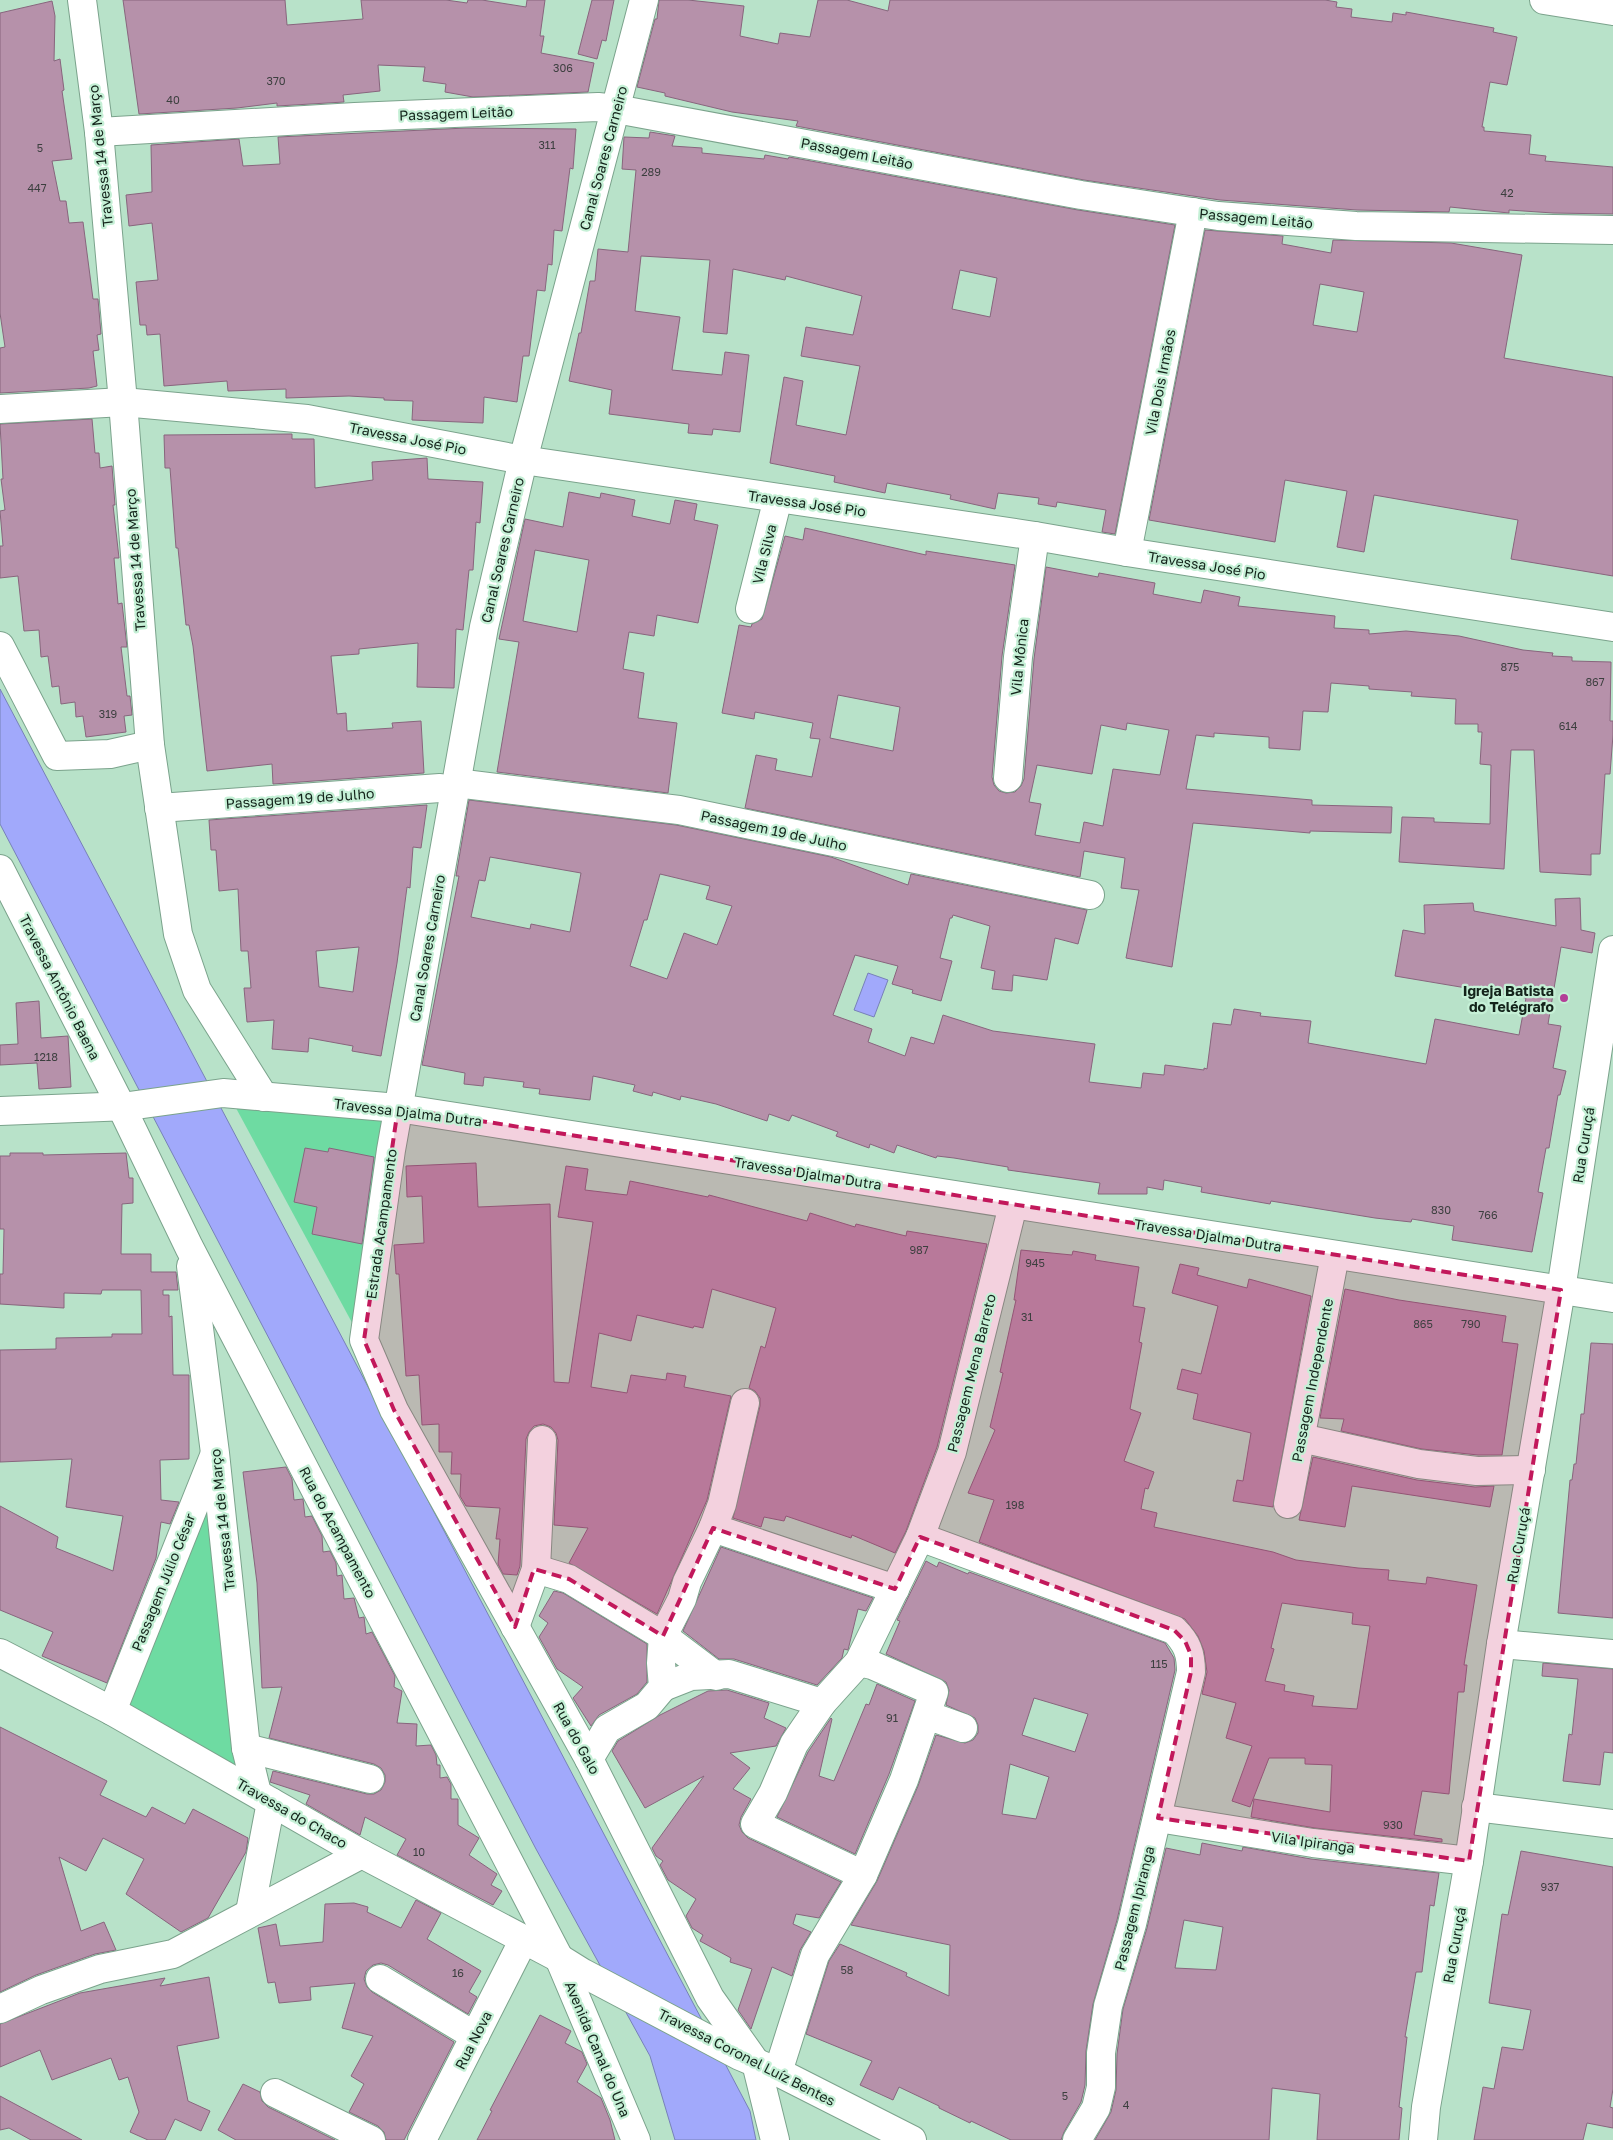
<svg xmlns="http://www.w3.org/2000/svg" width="1613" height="2140" font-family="'Golos Text',sans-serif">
  <rect width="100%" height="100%" fill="#b8e2c9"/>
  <!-- green -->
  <g fill="#6edba2">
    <polygon points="230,1097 401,1104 356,1330"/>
    <polygon points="217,1465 250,1780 117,1721"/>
  </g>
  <!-- water -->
  <g fill="#a1a9fb" stroke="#7781b8">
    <polygon points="0,689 750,2111 756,2140 675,2140 650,2056 536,1849 0,824"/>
    <polygon points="868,973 888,980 874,1017 854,1010"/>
  </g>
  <!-- building -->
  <g fill="#b691aa" stroke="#88657d" fill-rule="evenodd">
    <polygon points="123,0 285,0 287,25 363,19 361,0 446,0 467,3 468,0 482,0 526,7 527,0 545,0 540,36 544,36 541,53 594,63 588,92 473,97 445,92 446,84 423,81 425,67 378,65 380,91 343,95 344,102 277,106 277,103 237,108 139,114"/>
    <polygon points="592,0 614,0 606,41 602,40 597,59 578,54"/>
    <polygon points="659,0 688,0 744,6 740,36 778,44 780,33 810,37 818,0 847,0 888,11 890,0 1325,0 1337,2 1336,7 1352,9 1351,17 1392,22 1393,13 1406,15 1406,12 1494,28 1493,32 1517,37 1507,85 1490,82 1482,127 1484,127 1484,131 1531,135 1529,154 1546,156 1545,161 1613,167 1613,214 1553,213 1509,210 1509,213 1450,207 1449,212 1357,210 1220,200 1084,180 796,126 798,121 732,112 665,96 665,93 637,87 655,19 657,19"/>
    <polygon points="52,1 55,16 54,61 60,59 64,90 62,91 72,159 52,161 60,201 66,201 69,223 83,222 93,299 98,299 101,334 97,335 99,350 93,351 97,386 89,388 0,393 0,348 5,347 0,313 0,13"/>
    <polygon points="466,128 576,129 573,169 570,168 562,231 554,230 552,265 548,264 545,291 537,290 529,356 523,356 517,402 484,397 483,423 412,420 413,401 384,400 384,398 349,396 286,398 286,389 228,391 227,381 164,386 160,334 147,335 146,325 140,325 136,282 158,280 152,223 129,226 126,195 152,192 151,145 239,139 243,166 280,164 278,137"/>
    <path d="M650 132 675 136 672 146 702 148V153L764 159 765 155 788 159 789 157 1078 210 1175 225 1115 534 1102 532 1106 510 1057 502 1056 507 1038 504 1039 498 998 493 995 509 950 499 951 495 887 483 885 493 834 482 835 476 770 463 784 377 803 381 796 425 846 435 860 366 801 356 806 327 853 335 862 296 786 276 785 280 733 269 727 334 703 332 710 260 641 256 635 311 680 317 672 370 722 375 725 352 749 355 740 432 713 429 712 435 688 433 689 424 609 414 612 390 569 381 579 333H581L590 281H595L598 249 628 252 636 170 622 169 624 137 649 138ZM960 270 997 278 990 317 952 309Z"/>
    <path d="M1205 230 1283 236 1282 244 1331 253 1333 240 1451 243 1522 255 1504 358 1613 377V576L1511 559 1518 520 1374 495 1364 552 1337 547 1347 491 1285 480 1275 542 1149 520ZM1320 284 1364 292 1357 332 1313 325Z"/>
    <polygon points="92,419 95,453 99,453 100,468 112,466 115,505 113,505 119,558 114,558 118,604 122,603 127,647 121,647 127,696 130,696 132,715 124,716 126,732 86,737 83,716 76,717 75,702 61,704 59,686 52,687 48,656 41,657 39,630 24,631 18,576 0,578 0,546 3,546 0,511 5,510 1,479 3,479 0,424"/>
    <polygon points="292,434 292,439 314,439 315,488 373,480 372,462 427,458 428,479 483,482 480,523 476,522 473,570 469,570 463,630 456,629 454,688 417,687 418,643 359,649 359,654 331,656 337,714 346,713 347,731 393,728 392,723 421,721 424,773 273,784 272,764 207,771 193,646 189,625 186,625 178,548 176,548 170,468 165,468 164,435"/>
    <path d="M569 492 600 498 601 493 635 500 632 516 670 524 675 500 697 504 694 520 718 525 698 623 657 615 654 636 629 632 623 669 644 673 638 718 677 723 668 793 497 772 519 642 499 639 525 519 563 527ZM535 550 589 560 577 632 523 621Z"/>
    <path d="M805 528 926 555V551L1015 565 1002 656 992 777 994 785 999 791 1006 793 1015 792 1021 786 1024 779 1034 659 1046 567 1098 577 1099 573 1155 583 1153 594 1201 603 1204 590 1240 597 1238 606 1335 616 1334 628 1369 630V634L1406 631 1459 636 1523 650 1553 653 1552 656 1572 657V661L1611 662 1610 721H1613V735L1610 774H1605L1600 854H1591V875L1540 872 1534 750H1511L1504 869 1399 862 1402 817 1434 818V822L1490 824 1491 765 1480 764 1482 732H1478V724H1455L1456 699 1411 696 1412 692 1369 689V686L1331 683 1328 712 1303 711 1300 750 1269 748V737L1214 733V737L1196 735 1186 789 1312 800V805L1392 807 1391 833 1310 831V833L1193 823 1172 967 1126 958 1139 890 1121 888 1125 858 1084 851 1080 877 745 808 756 755 777 759 775 770 812 777 820 739 810 738 813 723 755 712 754 719 722 713 739 625 751 627 752 624 762 619 785 536 803 540ZM838 695 900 707 893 751 830 738ZM1127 723 1169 730 1160 775 1113 769 1103 826 1084 822 1080 843 1035 835 1041 804 1029 802 1037 765 1092 774 1101 725 1126 730Z"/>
    <path d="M469 800 676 825 831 857 908 885 911 874 1087 910 1078 944 1055 938 1047 980 1013 975 1012 991 992 989 995 971 981 968 990 926 953 915 952 918H950L940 958 952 961 941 1001 912 993 913 990 892 984 898 966 855 955 833 1015 872 1029 868 1042 905 1056 911 1037 934 1044 943 1015 993 1031 1095 1044 1089 1082 1141 1088 1143 1073 1164 1075 1165 1065 1204 1070V1068L1207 1069 1213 1023 1231 1025 1234 1009 1261 1013 1260 1016 1311 1021 1308 1043 1426 1064 1435 1019 1519 1035 1526 998 1395 976 1403 930 1425 934 1424 905 1473 903 1474 911 1556 926 1555 899 1580 898 1581 930 1595 933 1592 953 1561 947 1548 1024 1561 1026 1553 1068 1566 1071 1560 1095H1558L1549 1148H1546L1538 1192 1543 1193 1532 1252 1452 1240 1454 1226 1412 1219 1411 1222 1375 1218 1271 1201 1270 1204 1201 1192 1202 1187 1164 1180 1163 1190 1147 1187V1194H1098L1100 1183 1008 1170V1167L954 1158 937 1156 936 1158 897 1145 894 1153 870 1144 869 1148 836 1136 838 1132 792 1115 789 1121 769 1114 767 1121 716 1104 681 1096 680 1100 653 1092 652 1096 633 1091 635 1085 593 1076 590 1100 539 1094 540 1089 523 1087 524 1082 484 1077 483 1086 464 1084 465 1073 422 1065 459 876H456ZM490 857 581 873 570 932 531 924 530 929 471 917 479 880 485 881ZM660 874 710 886 706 899 732 906 717 945 684 933 667 979 630 966 644 920H647Z"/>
    <path d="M427 805 421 848 413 847 410 888 407 887 397 963 381 1056 352 1051 353 1046 309 1038 308 1052 272 1049 274 1020 247 1022 244 988H251L248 951H241L238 889 219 891 216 850H211L209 820ZM359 947 353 992 319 987 316 951Z"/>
    <polygon points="39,1001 41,1038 68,1036 71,1087 39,1089 37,1063 0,1065 0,1045 18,1044 16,1003"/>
    <polygon points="305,1148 328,1152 329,1148 374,1157 362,1244 312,1234 317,1207 294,1202"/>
    <polygon points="10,1153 43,1153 43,1155 126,1153 129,1178 133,1178 133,1203 122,1204 121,1254 151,1254 151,1272 176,1272 178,1290 163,1290 163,1295 169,1295 169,1317 172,1316 173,1375 189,1375 189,1459 160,1460 161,1500 179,1502 170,1524 161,1522 156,1558 107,1683 42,1656 53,1632 0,1610 0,1506 58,1537 56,1548 113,1571 123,1516 66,1507 72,1459 0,1462 0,1350 56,1349 56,1338 112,1337 112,1334 142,1334 141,1290 102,1290 101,1294 64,1293 64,1308 0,1304 0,1274 3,1274 4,1229 0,1229 0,1156 10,1156"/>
    <polygon points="476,1163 478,1207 550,1204 554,1382 569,1383 593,1222 558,1217 566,1166 588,1169 585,1190 627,1195 630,1181 708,1197 709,1195 807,1221 810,1213 855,1227 856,1224 906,1236 907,1231 987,1244 937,1447 906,1531 895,1553 852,1535 851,1538 786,1516 784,1521 764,1517 761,1527 733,1518 760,1406 760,1398 755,1391 749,1388 761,1346 765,1348 776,1308 712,1289 703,1328 694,1326 693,1328 637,1315 631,1341 599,1333 591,1387 627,1393 631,1375 666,1380 667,1373 686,1376 684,1387 731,1396 707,1500 657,1614 569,1563 588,1528 554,1525 558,1440 556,1433 551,1427 543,1424 534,1426 529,1432 526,1439 520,1566 517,1575 503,1574 498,1564 500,1539 496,1539 500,1508 466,1506 460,1496 461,1474 451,1474 452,1452 439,1452 439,1424 422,1425 419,1375 406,1376 399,1274 396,1274 394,1245 424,1243 422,1196 407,1197 406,1166"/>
    <path d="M1021 1250 1072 1255 1073 1251 1096 1255 1095 1260 1139 1267 1133 1306 1145 1308 1139 1342 1142 1343 1130 1409 1141 1413 1124 1461 1154 1472 1148 1489 1145 1488 1141 1509 1157 1513 1154 1527 1273 1552 1296 1560 1358 1568 1389 1570 1388 1580 1426 1584 1427 1577 1477 1585 1464 1665H1467L1464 1692H1458L1449 1794 1422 1791 1414 1835 1442 1839V1842L1315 1828 1251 1817 1254 1799 1330 1812 1332 1765 1305 1764V1758H1269L1250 1807 1232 1801 1252 1746 1226 1738 1236 1703 1202 1694 1207 1672 1204 1651 1198 1636 1185 1619 979 1542 994 1500 968 1493 995 1430 990 1427 1003 1373 1000 1372 1016 1300H1014ZM1282 1603 1353 1613 1352 1624 1370 1626 1357 1709 1312 1706 1314 1696 1284 1691 1285 1685 1265 1681 1274 1649 1271 1648Z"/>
    <polygon points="1180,1264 1199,1268 1197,1275 1247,1288 1249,1279 1311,1296 1273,1507 1233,1501 1237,1480 1243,1481 1251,1433 1193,1419 1198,1394 1177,1389 1182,1369 1201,1374 1218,1306 1172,1293"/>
    <polygon points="1345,1289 1399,1300 1506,1316 1502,1342 1518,1344 1502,1455 1478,1455 1422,1449 1341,1431 1344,1419 1320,1418"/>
    <polygon points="1591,1343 1613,1344 1613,1618 1558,1613 1570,1480 1572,1480 1574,1464 1576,1464 1581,1414 1584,1414"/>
    <polygon points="1313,1457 1417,1480 1475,1487 1494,1486 1490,1507 1352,1486 1345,1527 1299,1520"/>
    <polygon points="286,1467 292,1479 294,1500 303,1499 305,1517 312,1516 322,1536 323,1552 330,1551 336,1563 337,1576 342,1575 344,1599 354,1598 359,1618 364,1617 366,1634 372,1632 395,1676 394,1687 402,1691 397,1723 417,1724 416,1746 431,1745 436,1755 437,1765 440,1765 440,1778 447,1777 451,1784 451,1799 458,1799 458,1825 479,1838 469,1855 497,1874 491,1885 502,1891 493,1905 397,1855 406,1839 365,1817 360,1835 306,1804 310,1795 270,1782 273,1771 367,1794 374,1794 381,1790 385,1782 385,1775 381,1768 374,1764 269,1738 282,1687 262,1688 257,1583 243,1472"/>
    <polygon points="721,1547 873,1598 866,1611 858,1609 848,1650 844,1649 842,1658 817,1685 734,1659 719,1659 683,1631"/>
    <path d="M926 1561 937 1567 939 1562 968 1574 969 1572 1165 1643 1174 1658 1175 1670 1117 1920 1093 2004 1086 2051 1085 2085 1081 2102 1064 2132 1061 2140H1011L971 2121 970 2123 939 2108V2106L899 2087 893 2100 860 2085 872 2061 806 2034 829 1961 840 1944 907 1973 906 1976 949 1996 950 1945 851 1925 877 1881 918 1786 936 1735 965 1743 973 1740 978 1733V1725L975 1718 946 1705 949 1690 946 1682 886 1654 900 1621 897 1620ZM1034 1698 1088 1714 1075 1752 1022 1735ZM1010 1764 1049 1777 1036 1819 1002 1814Z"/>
    <polygon points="554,1591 563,1593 647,1644 647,1682 637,1694 599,1715 591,1726 573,1698 583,1687 557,1669 539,1637 548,1623 539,1616"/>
    <polygon points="1543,1663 1613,1669 1613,1753 1604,1752 1600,1785 1563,1781 1569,1734 1572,1735 1578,1679 1542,1676"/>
    <polygon points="877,1684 915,1701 889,1774 855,1854 777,1817 808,1752 831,1718 832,1719 819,1776 834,1781 866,1704 869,1705"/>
    <polygon points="727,1690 769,1703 764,1718 786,1728 776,1746 730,1753 750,1768 733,1789 751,1799 741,1817 739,1825 742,1832 748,1838 841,1882 819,1918 796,1914 793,1924 811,1932 800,1950 792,1976 772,1967 751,2029 738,2010 752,1969 730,1962 731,1958 700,1941 703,1935 692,1928 686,1916 696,1899 668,1880 660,1865 663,1861 656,1856 652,1848 704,1776 645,1808 612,1751 618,1741 660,1715 708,1691"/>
    <polygon points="0,1727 107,1781 100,1795 146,1817 152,1807 185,1824 193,1809 248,1838 246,1852 208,1918 181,1932 126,1894 144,1859 103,1838 86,1871 59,1857 81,1931 104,1922 116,1950 95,1954 36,1975 0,1992"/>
    <path d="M1202 1843 1242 1851 1243 1847 1311 1859 1439 1873 1434 1906 1430 1905 1422 1972H1416L1405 2037H1407L1399 2107 1402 2108 1399 2140H1317L1320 2094 1272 2088 1269 2140H1095L1111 2112 1116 2090 1117 2054 1123 2009 1147 1928 1166 1848 1200 1855ZM1184 1920 1223 1927 1216 1970 1175 1968Z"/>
    <polygon points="1521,1851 1613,1867 1613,2089 1610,2107 1613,2108 1613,2128 1587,2123 1583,2140 1474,2140 1483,2087 1494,2089 1502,2047 1523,2050 1531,2010 1489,2003 1502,1914 1508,1915"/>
    <polygon points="416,1900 441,1913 427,1939 481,1971 469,1992 477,1997 468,2014 388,1965 381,1963 373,1965 366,1971 364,1979 367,1987 372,1992 454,2042 404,2140 386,2140 384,2132 378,2126 349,2112 364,2084 351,2076 373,2036 342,2028 355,1983 310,1987 311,2000 279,2003 275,1982 268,1983 258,1928 276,1924 280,1946 323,1942 325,1904 354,1903 368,1907 367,1912 401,1928"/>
    <polygon points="209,1977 219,2038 177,2046 188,2101 210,2111 201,2131 175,2119 165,2140 148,2140 130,2132 139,2112 128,2077 119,2080 111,2058 52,2080 40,2050 0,2067 0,2024 80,1993 165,1978 160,1986"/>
    <polygon points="540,2015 571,2031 565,2043 582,2052 587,2064 577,2082 601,2098 610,2120 615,2140 477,2140 492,2111 490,2110"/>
    <polygon points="243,2084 260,2092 262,2101 268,2107 335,2140 236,2140 218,2130"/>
    <polygon points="0,2096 82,2140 31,2140 9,2128 0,2130"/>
  </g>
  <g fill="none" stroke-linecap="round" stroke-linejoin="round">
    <defs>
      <g id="minor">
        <polyline points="82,0 99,132 123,402 150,745 178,934 197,990 264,1097"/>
        <polyline points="644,0 523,460 484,627 391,1150 364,1340 394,1410 589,1759 710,1998 756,2063 775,2140"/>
        <polyline points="1544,0 1613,11"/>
        <polyline points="99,132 355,117 598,107 616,109 1081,195 1218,216 1356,226 1613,230"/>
        <polyline points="0,409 123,402 307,419 523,460 1035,536 1127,552 1613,627"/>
        <polyline points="1127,552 1193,212"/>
        <polyline points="750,609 778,498"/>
        <polyline points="0,646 57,756 110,754 150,745"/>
        <polyline points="1008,778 1018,657 1035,536"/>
        <polyline points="456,783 679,810 1090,895"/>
        <polyline points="159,808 440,788"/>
        <polyline points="0,869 120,1104 189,1247 559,1958 636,2140"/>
        <polyline points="0,1111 129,1106 223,1093 398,1108 1613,1298"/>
        <polyline points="191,1266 215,1453 246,1748 257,1793"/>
        <polyline points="1301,1438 1419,1464 1477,1471 1531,1470"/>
        <polyline points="1288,1504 1335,1255"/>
        <polyline points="713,1528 895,1589"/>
        <path d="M920 1537 1174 1630C1187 1643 1191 1653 1191 1672L1132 1924 1108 2006 1101 2053V2087L1096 2108 1077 2140"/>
        <polyline points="536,1569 569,1579 663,1636 716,1676"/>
        <polyline points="515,1627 536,1569 542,1440"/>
        <polyline points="1501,1644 1613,1654"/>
        <polyline points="0,1653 112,1711 362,1854 559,1958 583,1973 740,2056 778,2072 912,2140"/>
        <polyline points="663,1687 691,1676 729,1674 822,1703 859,1662 920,1537 952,1452 1013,1205"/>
        <polyline points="822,1703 794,1744 773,1793 755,1824 863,1875"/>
        <polyline points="112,1711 214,1456"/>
        <polyline points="927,1715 963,1728"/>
        <polyline points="246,1748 370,1779"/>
        <polyline points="589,1759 607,1729 647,1706 663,1687 661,1663 663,1636 682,1599 687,1582 713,1528 722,1504 745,1403"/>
        <polyline points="1476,1807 1613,1824"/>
        <polyline points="1158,1818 1313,1843 1469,1861"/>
        <polyline points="250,1912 271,1802"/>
        <polyline points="380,1979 475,2036"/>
        <polyline points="0,2009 41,1990 100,1969 173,1954 362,1854"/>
        <polyline points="778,2072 815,1955 863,1875 904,1780 934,1692 872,1665 859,1662"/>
        <polyline points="275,2093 371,2140"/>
        <polyline points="422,2140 523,1941"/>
        <polyline points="1423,2140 1426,2107 1469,1861 1501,1644 1561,1290 1613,950"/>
      </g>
    </defs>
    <!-- minor casing -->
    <use href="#minor" stroke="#7ba38c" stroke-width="30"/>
    <!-- minor -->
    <use href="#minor" stroke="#fff" stroke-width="28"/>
  </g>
  <!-- marked area -->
  <path fill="#c2185b" fill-opacity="0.2" stroke="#c2185b" stroke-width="4" stroke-dasharray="10 6" stroke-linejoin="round" d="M398 1108 1561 1290 1469 1861 1158 1818 1191 1672V1655L1185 1641 1174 1630 920 1537 895 1589 713 1528 663 1636 569 1579 534 1569 515 1627 394 1410 364 1340Z"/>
  <!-- markers -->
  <circle fill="#b33e97" stroke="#c5f0d6" stroke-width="2" cx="1564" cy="998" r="5"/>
  <g text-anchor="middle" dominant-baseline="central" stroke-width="4.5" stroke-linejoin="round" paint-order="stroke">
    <!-- number labels -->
    <g font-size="11" fill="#3c3f3f">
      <text x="563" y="67">306</text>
      <text x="276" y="80">370</text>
      <text x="173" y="99">40</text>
      <text x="547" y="144">311</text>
      <text x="40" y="147">5</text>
      <text x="651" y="171">289</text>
      <text x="37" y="187">447</text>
      <text x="1507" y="192">42</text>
      <text x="1510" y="666">875</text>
      <text x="1595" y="681">867</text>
      <text x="108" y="713">319</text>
      <text x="1568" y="725">614</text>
      <text x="46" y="1056">1218</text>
      <text x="1441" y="1209">830</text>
      <text x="1488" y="1214">766</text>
      <text x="919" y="1249">987</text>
      <text x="1035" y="1262">945</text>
      <text x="1027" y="1316">31</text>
      <text x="1423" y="1323">865</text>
      <text x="1471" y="1323">790</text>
      <text x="1015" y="1504">198</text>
      <text x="1159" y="1663">115</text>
      <text x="892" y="1717">91</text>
      <text x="1393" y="1824">930</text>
      <text x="419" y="1851">10</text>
      <text x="1550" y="1886">937</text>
      <text x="847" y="1969">58</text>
      <text x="458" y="1972">16</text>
      <text x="1065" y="2095">5</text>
      <text x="1126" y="2104">4</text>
    </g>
    <!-- street labels -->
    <g font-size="14" fill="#14241b" stroke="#c5f0d6">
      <text transform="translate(456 113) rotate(-2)">Passagem Leitão</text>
      <text transform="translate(857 153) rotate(11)">Passagem Leitão</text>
      <text transform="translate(100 156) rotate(-96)">Travessa 14 de Março</text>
      <text transform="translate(603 158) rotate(-75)">Canal Soares Carneiro</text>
      <text transform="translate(1256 218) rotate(5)">Passagem Leitão</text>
      <text transform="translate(1160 382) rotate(-79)">Vila Dois Irmãos</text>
      <text transform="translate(408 438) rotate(11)">Travessa José Pio</text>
      <text transform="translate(807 503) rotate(8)">Travessa José Pio</text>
      <text transform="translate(502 550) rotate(-77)">Canal Soares Carneiro</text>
      <text transform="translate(764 554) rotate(-76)">Vila Silva</text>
      <text transform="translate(135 560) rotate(-94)">Travessa 14 de Março</text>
      <text transform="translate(1207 565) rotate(9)">Travessa José Pio</text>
      <text transform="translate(1019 657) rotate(-84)">Vila Mônica</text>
      <text transform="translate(300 798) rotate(-4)">Passagem 19 de Julho</text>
      <text transform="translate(774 830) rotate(12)">Passagem 19 de Julho</text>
      <text transform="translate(427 948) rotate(-80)">Canal Soares Carneiro</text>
      <text transform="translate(60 987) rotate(63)">Travessa Antônio Baena</text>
      <text transform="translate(408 1112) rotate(7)">Travessa Djalma Dutra</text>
      <text transform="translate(1583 1145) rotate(-81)">Rua Curuçá</text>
      <text transform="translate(808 1173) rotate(9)">Travessa Djalma Dutra</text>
      <text transform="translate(381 1224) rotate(-82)">Estrada Acampamento</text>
      <text transform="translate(1208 1235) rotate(9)">Travessa Djalma Dutra</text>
      <text transform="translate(971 1373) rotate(-76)">Passagem Mena Barreto</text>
      <text transform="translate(1312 1380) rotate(-79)">Passagem Independente</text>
      <text transform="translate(222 1520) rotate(-96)">Travessa 14 de Março</text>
      <text transform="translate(338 1532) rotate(62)">Rua do Acampamento</text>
      <text transform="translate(1518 1545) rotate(-80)">Rua Curuçá</text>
      <text transform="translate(163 1582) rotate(-68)">Passagem Júlio César</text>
      <text transform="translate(577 1738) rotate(61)">Rua do Galo</text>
      <text transform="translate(292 1813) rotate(30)">Travessa do Chaco</text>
      <text transform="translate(1313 1842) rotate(8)">Vila Ipiranga</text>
      <text transform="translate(1134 1908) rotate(-76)">Passagem Ipiranga</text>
      <text transform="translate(1454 1945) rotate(-80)">Rua Curuçá</text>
      <text transform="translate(473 2040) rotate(-63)">Rua Nova</text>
      <text transform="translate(598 2049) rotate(67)">Avenida Canal do Una</text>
      <text transform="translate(747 2057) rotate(27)">Travessa Coronel Luíz Bentes</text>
    </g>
    <!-- poi labels -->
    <g font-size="14" font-weight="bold" fill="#14241b" stroke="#c5f0d6" text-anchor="end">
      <text x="1554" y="990">Igreja Batista<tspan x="1554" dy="16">do Telégrafo</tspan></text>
    </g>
  </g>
</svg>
